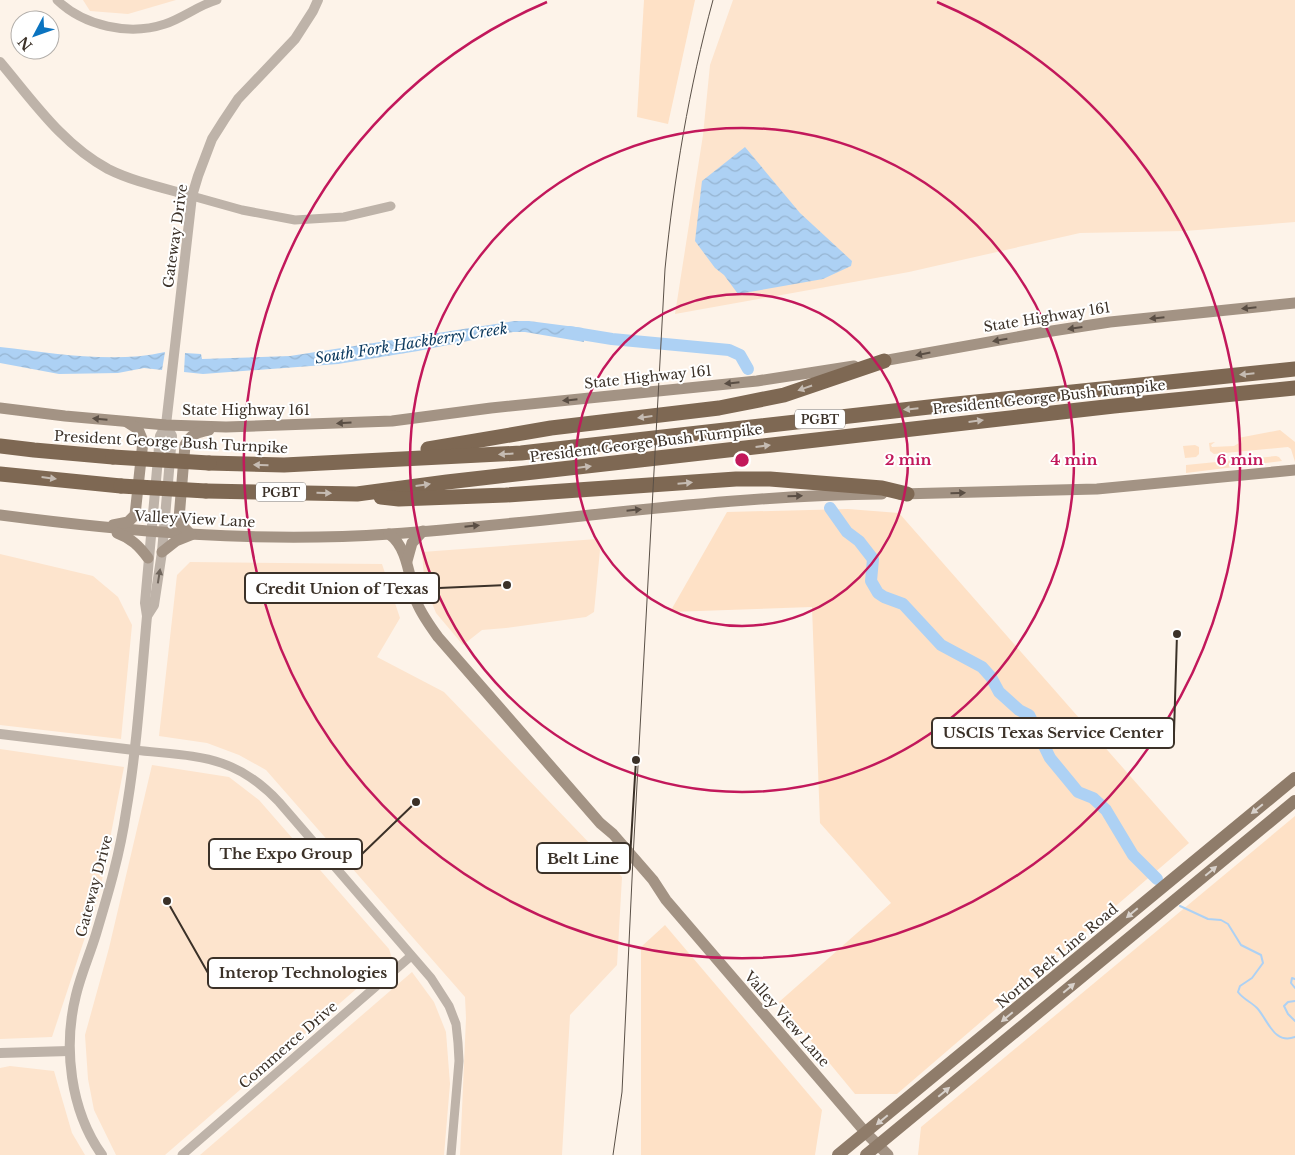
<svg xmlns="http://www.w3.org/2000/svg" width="1295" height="1155" font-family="'Libre Baskerville',serif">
  <defs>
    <pattern id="water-waves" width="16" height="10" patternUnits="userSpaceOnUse" patternTransform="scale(1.25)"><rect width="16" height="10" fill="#add1f4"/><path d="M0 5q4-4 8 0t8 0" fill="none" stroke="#96b4d1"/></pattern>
  </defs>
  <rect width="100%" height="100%" fill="#fdf3e9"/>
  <!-- built -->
  <g fill="#fde4cd">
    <polygon points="83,0 176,0 128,14 90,11"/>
    <polygon points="733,0 1295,0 1295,222 1185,231 1080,233 909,272 675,314 703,135 710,65"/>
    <polygon points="597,539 600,550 594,612 586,617 506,628 482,630 463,645 436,613 429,596 424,577 422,552"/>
    <polygon points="0,554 93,576 118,597 132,625 121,739 0,725"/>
    <polygon points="190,562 382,564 400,618 377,657 444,692 622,877 617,965 570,1015 562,1155 460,1155 466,1018 465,997 266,770 239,755 207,743 159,736 177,575"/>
    <polygon points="0,749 124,767 99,895 52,1037 0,1039"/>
    <polygon points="152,765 229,777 259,800 389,949 392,958 165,1155 116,1155 94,1110 88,1079 85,1035 109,948"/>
    <polygon points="412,972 434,1002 446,1032 450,1084 444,1155 200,1155"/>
    <polygon points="10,1066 54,1071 72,1133 85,1155 0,1155 0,1068"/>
  </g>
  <!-- grass -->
  <g fill="#fee1c6">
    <polygon points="644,0 695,0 668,124 637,117"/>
    <polygon points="1280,430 1295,442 1295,462 1291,449 1288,447 1214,454 1210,451 1209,443 1215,442 1211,445 1212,447 1234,446 1239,443 1238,438"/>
    <polygon points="1195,445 1199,447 1199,454 1196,457 1185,458 1183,446"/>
    <polygon points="1276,456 1279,457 1282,461 1186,473 1186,465"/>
    <polygon points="848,509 899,513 1189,843 897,1094 855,1094 779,1002 891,903 820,823 812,607 670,612 727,512"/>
    <polygon points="1295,816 1295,1155 918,1155 921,1127"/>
    <polygon points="665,925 822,1110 815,1155 641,1155 641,947"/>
  </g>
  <!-- water -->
  <g fill="url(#water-waves)">
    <polygon points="745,147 800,213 852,261 851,266 823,279 738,294 724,275 715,268 695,241 702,181"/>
    <polygon points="514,321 529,321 583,328 584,342 525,332 513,332 418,351 338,364 203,374 184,372 185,353 201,354 202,359 290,356"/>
    <path d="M0 347C53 353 113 364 165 352L162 370 144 368 118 373 59 374 0 363Z"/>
  </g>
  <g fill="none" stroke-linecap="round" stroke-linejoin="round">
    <!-- stream -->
    <g stroke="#add1f4" stroke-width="2">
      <path d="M1180 906 1208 919 1221 920 1228 924 1241 945 1261 955 1263 963 1252 978 1240 986 1238 992C1243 999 1251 1002 1257 1008 1268 1020 1274 1045 1295 1037"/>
      <polyline points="1295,979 1292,978 1291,983 1295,988"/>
      <polyline points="1295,1001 1288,1002 1284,1006 1288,1014 1295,1021"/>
    </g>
    <!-- river -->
    <g stroke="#add1f4" stroke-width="12">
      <polyline points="569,332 612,339 729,350 740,355 748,369"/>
      <polyline points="830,508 847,532 859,541 873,559 871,581 878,593 884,597 903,604 941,645 982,667 991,677 999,692 1019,710 1029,715 1050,758 1078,792 1093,798 1106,810 1133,855 1157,879"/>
    </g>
    <!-- minor -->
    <g stroke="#beb3a9" stroke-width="9">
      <path d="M57 0C84 26 129 36 165 24 183 18 199 5 217 0"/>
      <polyline points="192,196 242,210 295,220 344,217 391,206"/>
      <path d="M134 750C196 757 233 753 279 802L431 978 449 1006 456 1024 458 1043 459 1061 451 1155"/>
      <polyline points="182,1155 411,956"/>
    </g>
    <!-- tertiary -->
    <g stroke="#beb3a9" stroke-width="10">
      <path d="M0 62C33 101 62 144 108 169 134 182 164 188 192 196"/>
      <polyline points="147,616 154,605 162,552 172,436 166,425"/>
      <polyline points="0,734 134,750"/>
      <polyline points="0,1053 69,1051"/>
      <path d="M102 1155C70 1110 63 1047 76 995 81 974 90 954 96 934 108 894 120 854 126 812 137 748 141 682 147 616L145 603 160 436 166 425 192 196 198 176 212 139 224 120 238 99 295 39 313 11 318 0"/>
    </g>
    <!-- secondary -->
    <g stroke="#a39384" stroke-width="11">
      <polyline points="877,362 1039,333 1110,322 1295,303"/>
      <polyline points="0,408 65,416 166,425 226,427 392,421 491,408 757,381 854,366"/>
      <polyline points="900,494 1097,489 1295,470"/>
      <path d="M0 515C130 532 259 543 390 534 554 523 717 495 882 494"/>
      <polyline points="113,525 128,522 135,515 143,441 138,429 127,422"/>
      <path d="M117 533C131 538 139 546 148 558"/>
      <path d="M389 534C409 548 409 581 417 603 422 615 430 626 438 637L600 823 613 834 653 880 666 900 866 1133 888 1155"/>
      <path d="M162 552 176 541 191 535 181 524 179 519 185 445C191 434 198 432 209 430"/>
      <polyline points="407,561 412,543 423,531"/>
    </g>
    <!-- primary -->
    <g stroke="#8f7c6a" stroke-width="12">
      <polyline points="838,1155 1295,778"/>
      <polyline points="866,1155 1295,801"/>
    </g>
    <!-- motorway -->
    <g stroke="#7e6853" stroke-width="15">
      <polyline points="0,446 34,450 113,457"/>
      <polyline points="428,449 551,428 719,408 784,395 884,361"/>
      <polyline points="209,463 284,465 521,453 947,405 1295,369"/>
      <polyline points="0,474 121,486"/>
      <polyline points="206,491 357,494 447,482 1114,406 1295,388"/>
      <polyline points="381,497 399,499 506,495 736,479 770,479 882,488 907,494"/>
    </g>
    <!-- tram -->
    <path stroke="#5a5047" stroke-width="1" d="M613 1155 622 1092 633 858 665 269C674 178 689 88 713 0"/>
    <!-- motorway-bridge -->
    <g stroke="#7e6853" stroke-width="15">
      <polyline points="113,457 209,463"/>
      <polyline points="121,486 206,491"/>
    </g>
  </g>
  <!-- one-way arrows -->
  <defs><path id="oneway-solid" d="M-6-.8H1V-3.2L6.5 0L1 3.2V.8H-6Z" transform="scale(1.25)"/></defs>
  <g fill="#5a4e44">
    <use href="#oneway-solid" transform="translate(1249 308) rotate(174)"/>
    <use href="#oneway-solid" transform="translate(1157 318) rotate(174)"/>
    <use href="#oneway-solid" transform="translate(1075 328) rotate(172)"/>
    <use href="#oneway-solid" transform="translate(1000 340) rotate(170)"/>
    <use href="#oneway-solid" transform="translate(923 354) rotate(169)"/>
    <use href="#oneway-solid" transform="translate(732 383) rotate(174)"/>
    <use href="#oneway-solid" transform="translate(570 400) rotate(174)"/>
    <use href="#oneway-solid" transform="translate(100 419) rotate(-175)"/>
    <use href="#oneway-solid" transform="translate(344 423) rotate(177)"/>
    <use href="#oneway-solid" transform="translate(958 493) rotate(-1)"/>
    <use href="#oneway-solid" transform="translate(795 496) rotate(-1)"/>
    <use href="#oneway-solid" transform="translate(634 510) rotate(-6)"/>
    <use href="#oneway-solid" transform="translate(472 526) rotate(-6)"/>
  </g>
  <g fill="#c5bbb2">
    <use href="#oneway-solid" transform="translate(1247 374) rotate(174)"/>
    <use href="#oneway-solid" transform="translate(805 388) rotate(161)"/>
    <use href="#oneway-solid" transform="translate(911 409) rotate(174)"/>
    <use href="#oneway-solid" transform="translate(645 417) rotate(173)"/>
    <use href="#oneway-solid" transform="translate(976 421) rotate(-7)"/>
    <use href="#oneway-solid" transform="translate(763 446) rotate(-7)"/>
    <use href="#oneway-solid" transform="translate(506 454) rotate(177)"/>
    <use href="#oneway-solid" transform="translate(261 465) rotate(-178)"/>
    <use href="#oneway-solid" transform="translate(584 467) rotate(-7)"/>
    <use href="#oneway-solid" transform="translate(49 478) rotate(7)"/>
    <use href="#oneway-solid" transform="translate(685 483) rotate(-5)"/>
    <use href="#oneway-solid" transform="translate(423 485) rotate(-8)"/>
    <use href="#oneway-solid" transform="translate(324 493) rotate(1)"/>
  </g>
  <use fill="#6f655c" href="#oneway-solid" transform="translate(159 576) rotate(-81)"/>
  <g fill="#d8d1cb">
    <use href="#oneway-solid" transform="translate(1257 809) rotate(141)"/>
    <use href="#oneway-solid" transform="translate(1211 871) rotate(-40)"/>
    <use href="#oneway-solid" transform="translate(1132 913) rotate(140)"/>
    <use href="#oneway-solid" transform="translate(1069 988) rotate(-40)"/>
    <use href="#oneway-solid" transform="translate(1007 1017) rotate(140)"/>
    <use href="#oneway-solid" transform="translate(944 1092) rotate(-40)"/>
    <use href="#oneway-solid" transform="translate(882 1120) rotate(140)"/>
  </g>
  <!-- distance rings -->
  <g fill="none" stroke="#c2185b" stroke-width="2.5">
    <circle cx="742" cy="460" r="166"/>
    <circle cx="742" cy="460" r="332"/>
    <path d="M937 2A498 498 0 1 1 547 2"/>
  </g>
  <g text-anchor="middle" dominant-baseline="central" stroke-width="4" stroke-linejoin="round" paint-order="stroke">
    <!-- shield labels -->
    <g fill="#fff" stroke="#766f68" stroke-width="1">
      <rect x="795" y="409.5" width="50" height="19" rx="4"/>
      <rect x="256" y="482.5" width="50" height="19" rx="4"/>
    </g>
    <g font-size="12" font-weight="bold" fill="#3b3128">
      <text x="820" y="419">PGBT</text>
      <text x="281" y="492">PGBT</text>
    </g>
    <!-- street labels -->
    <g font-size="14" fill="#3b3128" stroke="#fff">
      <text transform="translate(175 236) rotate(-82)">Gateway Drive</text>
      <text transform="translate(1047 317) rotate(-9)">State Highway 161</text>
      <text transform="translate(648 377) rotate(-6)">State Highway 161</text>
      <text transform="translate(1049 397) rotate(-6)">President George Bush Turnpike</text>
      <text x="246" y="410">State Highway 161</text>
      <text transform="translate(171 442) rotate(3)">President George Bush Turnpike</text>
      <text transform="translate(646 443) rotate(-7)">President George Bush Turnpike</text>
      <text transform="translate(195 519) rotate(3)">Valley View Lane</text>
      <text transform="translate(94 886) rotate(-75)">Gateway Drive</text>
      <text transform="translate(1057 956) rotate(-40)">North Belt Line Road</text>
      <text transform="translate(787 1019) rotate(49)">Valley View Lane</text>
      <text transform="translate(288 1045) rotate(-41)">Commerce Drive</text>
    </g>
    <!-- water labels -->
    <g font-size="15" font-style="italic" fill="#0d3a5f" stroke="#fff">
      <text transform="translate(411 343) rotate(-9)">South Fork Hackberry Creek</text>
    </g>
  </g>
  <circle cx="742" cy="460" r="8" fill="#c2185b" stroke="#fff" stroke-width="2.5"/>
  <g font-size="15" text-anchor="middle" font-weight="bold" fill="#c2185b" stroke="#fff" stroke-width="4" stroke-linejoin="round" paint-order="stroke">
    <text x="908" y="465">2 min</text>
    <text x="1074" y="465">4 min</text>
    <text x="1240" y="465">6 min</text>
  </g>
  <!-- callouts -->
  <path fill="none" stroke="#3b3128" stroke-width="2" d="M507 585L439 588M1177 634L1174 733M416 802L362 854M636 760L630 858M167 901L208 973"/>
  <g fill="#3b3128" stroke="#fff" stroke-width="2">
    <circle cx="507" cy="585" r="5"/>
    <circle cx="1177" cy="634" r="5"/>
    <circle cx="416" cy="802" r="5"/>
    <circle cx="636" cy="760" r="5"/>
    <circle cx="167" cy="901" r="5"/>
  </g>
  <g fill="#fff" stroke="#3b3128" stroke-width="2">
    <rect x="245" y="573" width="194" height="30" rx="5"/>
    <rect x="932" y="718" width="242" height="30" rx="5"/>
    <rect x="209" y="839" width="153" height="30" rx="5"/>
    <rect x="537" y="843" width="93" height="30" rx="5"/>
    <rect x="208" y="958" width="189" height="30" rx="5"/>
  </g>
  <g font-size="15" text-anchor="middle" font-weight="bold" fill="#3b3128">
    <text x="342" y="594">Credit Union of Texas</text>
    <text x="1053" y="738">USCIS Texas Service Center</text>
    <text x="286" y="859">The Expo Group</text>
    <text x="583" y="864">Belt Line</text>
    <text x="303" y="978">Interop Technologies</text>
  </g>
  <!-- north arrow -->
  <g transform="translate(35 35) rotate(229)"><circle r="24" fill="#ffffff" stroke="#b1ada9"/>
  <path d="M0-4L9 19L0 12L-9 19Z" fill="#0b74c0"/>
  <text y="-8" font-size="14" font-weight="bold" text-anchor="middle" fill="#3b3128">N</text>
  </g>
</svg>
